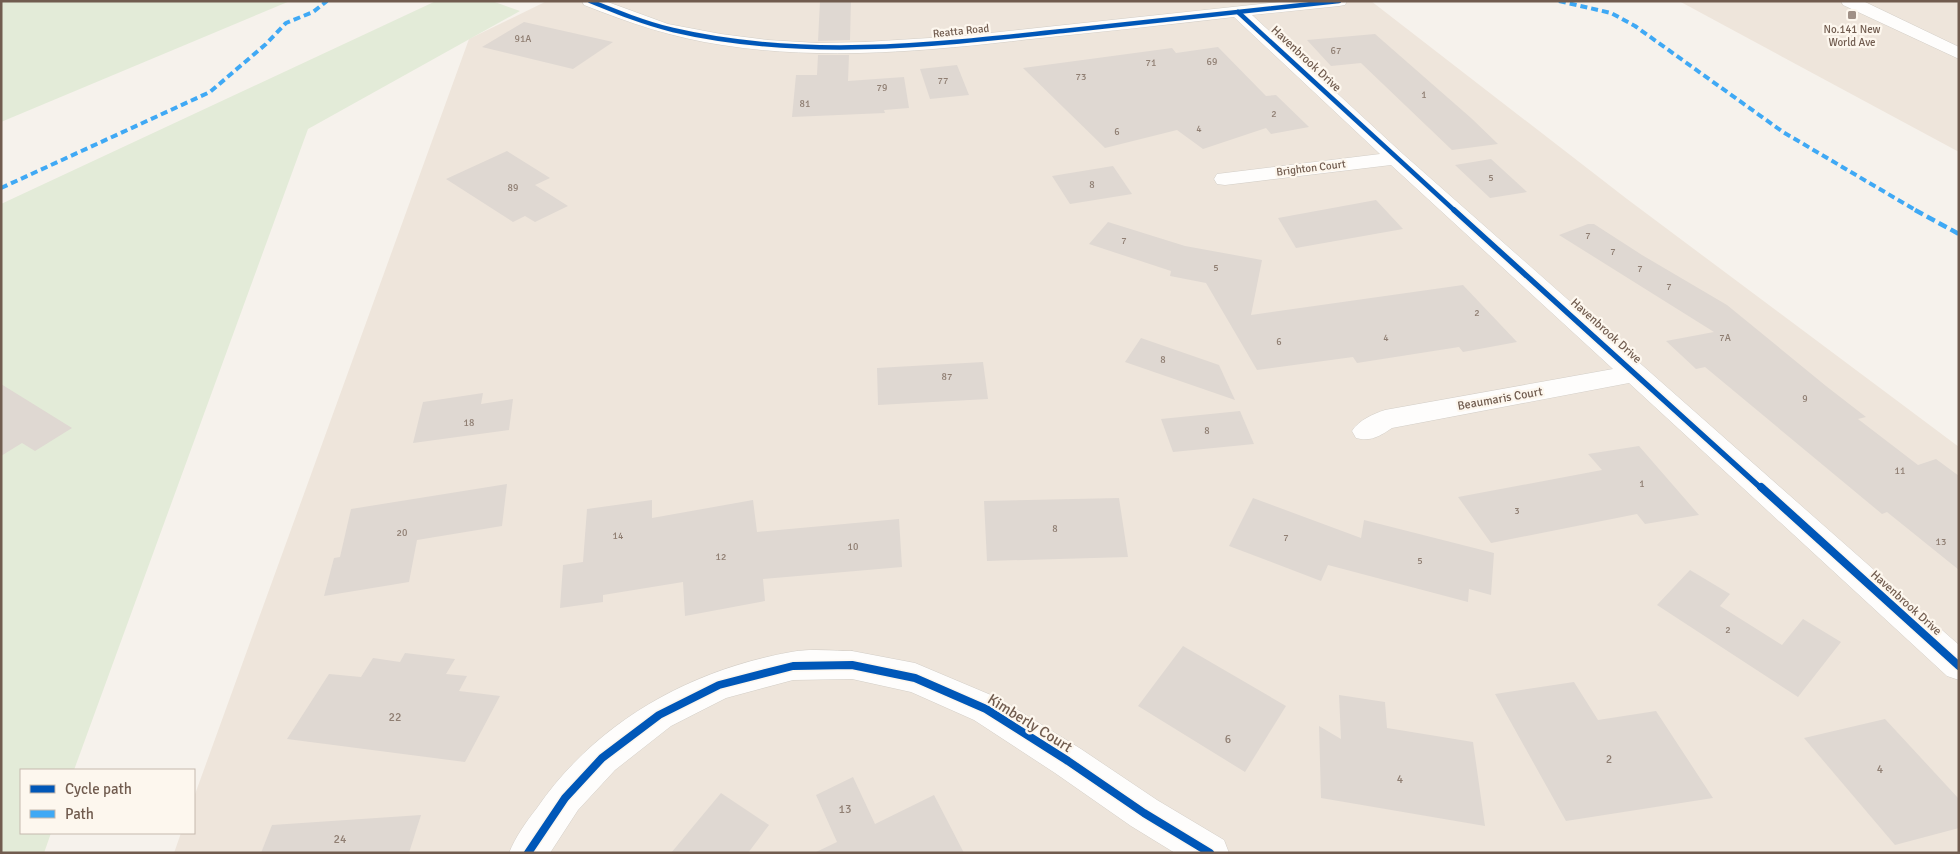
<svg xmlns="http://www.w3.org/2000/svg" width="1960" height="854" font-family="Signika,sans-serif">
  <rect width="100%" height="100%" fill="#f6f2ec"/>
  <!-- residential -->
  <g fill="#eee5db">
    <polygon points="547,1 1371,1 1627,199 1959,447 1959,853 174,853 181,833 194,833 194,797 469,39"/>
    <polygon points="1679,1 1959,1 1959,152"/>
  </g>
  <!-- green -->
  <g fill="#e3ebd8">
    <polygon points="1,1 290,1 1,122"/>
    <polygon points="436,1 492,1 520,11 308,129 74,770 21,770 21,833 51,833 44,853 1,853 1,204"/>
  </g>
  <!-- building -->
  <g fill="#dfd8d2">
    <polygon points="820,1 851,1 850,40 818,41"/>
    <polygon points="524,22 613,42 573,69 482,47"/>
    <polygon points="1375,34 1471,118 1498,144 1452,150 1361,63 1331,66 1307,40"/>
    <polygon points="1218,47 1266,96 1276,95 1309,127 1271,134 1266,128 1203,149 1177,130 1105,148 1023,68 1172,48 1176,53"/>
    <polygon points="818,55 849,55 848,81 904,77 909,108 884,110 885,113 792,117 796,75 817,75"/>
    <polygon points="957,65 969,95 930,99 920,69"/>
    <polygon points="507,151 550,178 535,185 568,206 535,222 525,216 513,222 446,179"/>
    <polygon points="1491,159 1527,192 1490,198 1455,165"/>
    <polygon points="1113,166 1132,194 1070,204 1052,176"/>
    <polygon points="1376,200 1403,229 1296,248 1278,218"/>
    <polygon points="1108,222 1185,246 1262,260 1251,315 1463,285 1517,342 1463,352 1459,347 1357,363 1353,357 1257,370 1206,283 1170,276 1171,271 1089,244"/>
    <polygon points="1588,224 1594,224 1642,255 1727,305 1826,386 1866,417 1858,419 1918,465 1936,459 1959,476 1959,570 1887,512 1882,514 1705,367 1696,369 1666,341 1714,332 1559,235"/>
    <polygon points="1141,338 1219,365 1235,400 1125,362"/>
    <polygon points="983,362 988,399 878,405 877,368"/>
    <polygon points="1,384 72,428 35,451 22,443 1,456"/>
    <polygon points="483,393 481,404 513,399 509,430 413,443 423,402"/>
    <polygon points="1240,411 1254,444 1173,452 1161,419"/>
    <polygon points="1639,446 1699,515 1645,524 1637,514 1491,543 1458,497 1602,470 1588,454"/>
    <polygon points="507,484 502,526 417,540 409,582 324,596 334,558 340,557 351,509"/>
    <polygon points="1119,498 1128,557 987,561 984,501"/>
    <polygon points="1253,498 1361,538 1364,520 1494,553 1491,595 1469,589 1468,602 1328,565 1321,581 1229,546"/>
    <polygon points="652,500 652,518 753,500 757,532 899,519 902,567 763,579 765,601 685,616 683,582 603,595 603,602 560,608 563,565 583,562 587,509"/>
    <polygon points="1690,570 1730,594 1720,606 1782,645 1803,619 1841,642 1798,697 1657,605"/>
    <polygon points="1183,646 1286,706 1245,772 1138,706"/>
    <polygon points="405,653 455,659 446,674 467,676 459,691 500,696 465,762 287,739 329,674 361,677 373,658 400,662"/>
    <polygon points="1574,682 1598,720 1656,711 1713,798 1566,821 1495,694"/>
    <polygon points="1339,695 1385,702 1387,728 1473,742 1485,826 1321,798 1319,726 1341,739"/>
    <polygon points="1885,719 1959,799 1959,828 1895,845 1804,738"/>
    <polygon points="853,777 875,824 934,795 964,853 814,853 837,842 816,795"/>
    <polygon points="721,793 769,825 748,853 671,853"/>
    <polygon points="421,815 409,853 261,853 272,825"/>
  </g>
  <g fill="none" stroke-linecap="round" stroke-linejoin="round">
    <defs>
      <g id="minor">
        <path d="M582 1H605L668 24 721 34 768 40 817 43 865 42 962 36 1289 1H1347L1345 5 1339 6 1252 15 1403 154 1959 645V680L1947 676 1629 383 1392 428C1380 436 1371 442 1356 438L1352 431C1359 420 1373 414 1385 410L1613 369 1391 165 1225 185 1217 184 1214 179 1217 174 1225 173 1380 154 1234 17C1166 25 1098 32 1031 39 928 51 824 61 722 45 674 38 629 23 584 5Z"/>
        <polygon points="1841,1 1863,1 1959,47 1959,59 1843,5"/>
        <path d="M852 651 915 663 998 698 1081 749 1157 800 1224 840 1229 853H1175L1131 826 1055 773 974 720 911 692 852 679 793 680 726 698 671 726 615 770 578 810 550 853H509C516 836 526 822 537 808 596 722 690 670 791 652 811 648 833 651 852 651Z"/>
      </g>
    </defs>
    <!-- minor casing -->
    <use href="#minor" stroke="#d3cec7" stroke-width="1"/>
    <!-- minor -->
    <use href="#minor" fill="#fefdfc" fill-rule="evenodd"/>
    <!-- quiet-far1 -->
    <g stroke="#3fa9f5" stroke-width="4" stroke-dasharray="7 4" stroke-linecap="butt">
      <polyline points="1559,1 1611,13 1635,26 1783,132 1917,211"/>
      <polyline points="1,188 210,92 266,44 286,23 313,12 327,1"/>
    </g>
    <!-- quiet -->
    <polyline stroke="#3fa9f5" stroke-width="4.5" stroke-dasharray="9 4.5" stroke-linecap="butt" points="1915,210 1959,234"/>
    <defs>
      <g id="cycleway-far2">
        <path d="M590 1C617 12 644 23 673 30 802 60 933 45 1063 31 1155 21 1247 11 1339 1"/>
        <polyline points="1238,12 1455,211"/>
      </g>
      <polyline id="cycleway-far1" points="1454,210 1762,489"/>
      <g id="cycleway">
        <polyline points="1761,487 1959,666"/>
        <polyline points="528,853 565,798 602,758 659,715 719,685 793,666 852,665 915,678 986,709 1068,761 1144,813 1210,853"/>
      </g>
    </defs>
    <!-- cycleway-far2 casing -->
    <use href="#cycleway-far2" stroke="#fdf7ee" stroke-width="6"/>
    <!-- cycleway-far1 casing -->
    <use href="#cycleway-far1" stroke="#fdf7ee" stroke-width="9"/>
    <!-- cycleway casing -->
    <use href="#cycleway" stroke="#fdf7ee" stroke-width="11"/>
    <!-- cycleway-far2 -->
    <use href="#cycleway-far2" stroke="#0057b8" stroke-width="4.5"/>
    <!-- cycleway-far1 -->
    <use href="#cycleway-far1" stroke="#0057b8" stroke-width="5.5"/>
    <!-- cycleway -->
    <use href="#cycleway" stroke="#0057b8" stroke-width="8"/>
  </g>
  <!-- markers -->
  <rect fill="#a09086" stroke="#fdf7ee" stroke-width="2" x="1847" y="10" width="10" height="10" rx="2.5"/>
  <g text-anchor="middle" dominant-baseline="central" stroke-width="4.5" stroke-linejoin="round" paint-order="stroke">
    <!-- number labels -->
    <g font-size="10" fill="#8f7e72">
      <text x="523" y="39">91A</text>
      <text x="1336" y="51">67</text>
      <text x="1212" y="62">69</text>
      <text x="1151" y="63">71</text>
      <text x="1081" y="77">73</text>
      <text x="943" y="81">77</text>
      <text x="882" y="88">79</text>
      <text x="1424" y="95">1</text>
      <text x="805" y="104">81</text>
      <text x="1274" y="114">2</text>
      <text x="1199" y="129">4</text>
      <text x="1117" y="132">6</text>
      <text x="1491" y="178">5</text>
      <text x="1092" y="185">8</text>
      <text x="513" y="188">89</text>
      <text x="1588" y="236">7</text>
      <text x="1124" y="241">7</text>
      <text x="1613" y="252">7</text>
      <text x="1216" y="268">5</text>
      <text x="1640" y="269">7</text>
      <text x="1669" y="287">7</text>
      <text x="1477" y="313">2</text>
      <text x="1386" y="338">4</text>
      <text x="1725" y="338">7A</text>
      <text x="1279" y="342">6</text>
      <text x="1163" y="360">8</text>
      <text x="947" y="377">87</text>
      <text x="1805" y="399">9</text>
      <text x="469" y="423">18</text>
      <text x="1207" y="431">8</text>
      <text x="1900" y="471">11</text>
      <text x="1642" y="484">1</text>
      <text x="1517" y="511">3</text>
      <text x="1055" y="529">8</text>
      <text x="402" y="533">20</text>
      <text x="618" y="536">14</text>
      <text x="1286" y="538">7</text>
      <text x="1941" y="542">13</text>
      <text x="853" y="547">10</text>
      <text x="721" y="557">12</text>
      <text x="1420" y="561">5</text>
      <text x="1728" y="630">2</text>
    </g>
    <!-- far-poi labels -->
    <g font-size="11" fill="#715c4f" stroke="#fdf7ee">
      <text x="1852" y="29">No.141 New<tspan x="1852" dy="13">World Ave</tspan></text>
    </g>
    <!-- far-street labels -->
    <g font-size="11" fill="#715c4f" stroke="#fdf7ee">
      <text transform="translate(961 31) rotate(-6)">Reatta Road</text>
      <text transform="translate(1311 168) rotate(-7)">Brighton Court</text>
    </g>
    <!-- street labels -->
    <g font-size="12" fill="#715c4f" stroke="#fdf7ee">
      <text transform="translate(1306 59) rotate(43)">Havenbrook Drive</text>
      <text transform="translate(1606 331) rotate(42)">Havenbrook Drive</text>
      <text transform="translate(1500 399) rotate(-10)">Beaumaris Court</text>
      <text transform="translate(1906 603) rotate(42)">Havenbrook Drive</text>
    </g>
    <!-- near-number labels -->
    <g font-size="12" fill="#8f7e72">
      <text x="395" y="717">22</text>
      <text x="1228" y="739">6</text>
      <text x="1609" y="759">2</text>
      <text x="1880" y="769">4</text>
      <text x="1400" y="779">4</text>
      <text x="845" y="809">13</text>
      <text x="340" y="839">24</text>
    </g>
    <!-- near-street labels -->
    <g font-size="15" fill="#715c4f" stroke="#fdf7ee">
      <text transform="translate(1030 723) rotate(32)">Kimberly Court</text>
    </g>
  </g>
  <!-- border -->
  <rect width="1960" height="854" fill="none" stroke="#715c4f" stroke-width="5"/>
  <!-- legend -->
  <rect x="20" y="769" width="175" height="65" fill="#fdf7ee" stroke="#c5b9ae"/>
  <rect x="30" y="785" width="25" height="8" fill="#0057b8" stroke="#c5b9ae"/>
  <text x="65" y="794" font-size="15" fill="#715c4f">Cycle path</text>
  <rect x="30" y="810" width="25" height="8" fill="#3fa9f5" stroke="#c5b9ae"/>
  <text x="65" y="819" font-size="15" fill="#715c4f">Path</text>
</svg>
